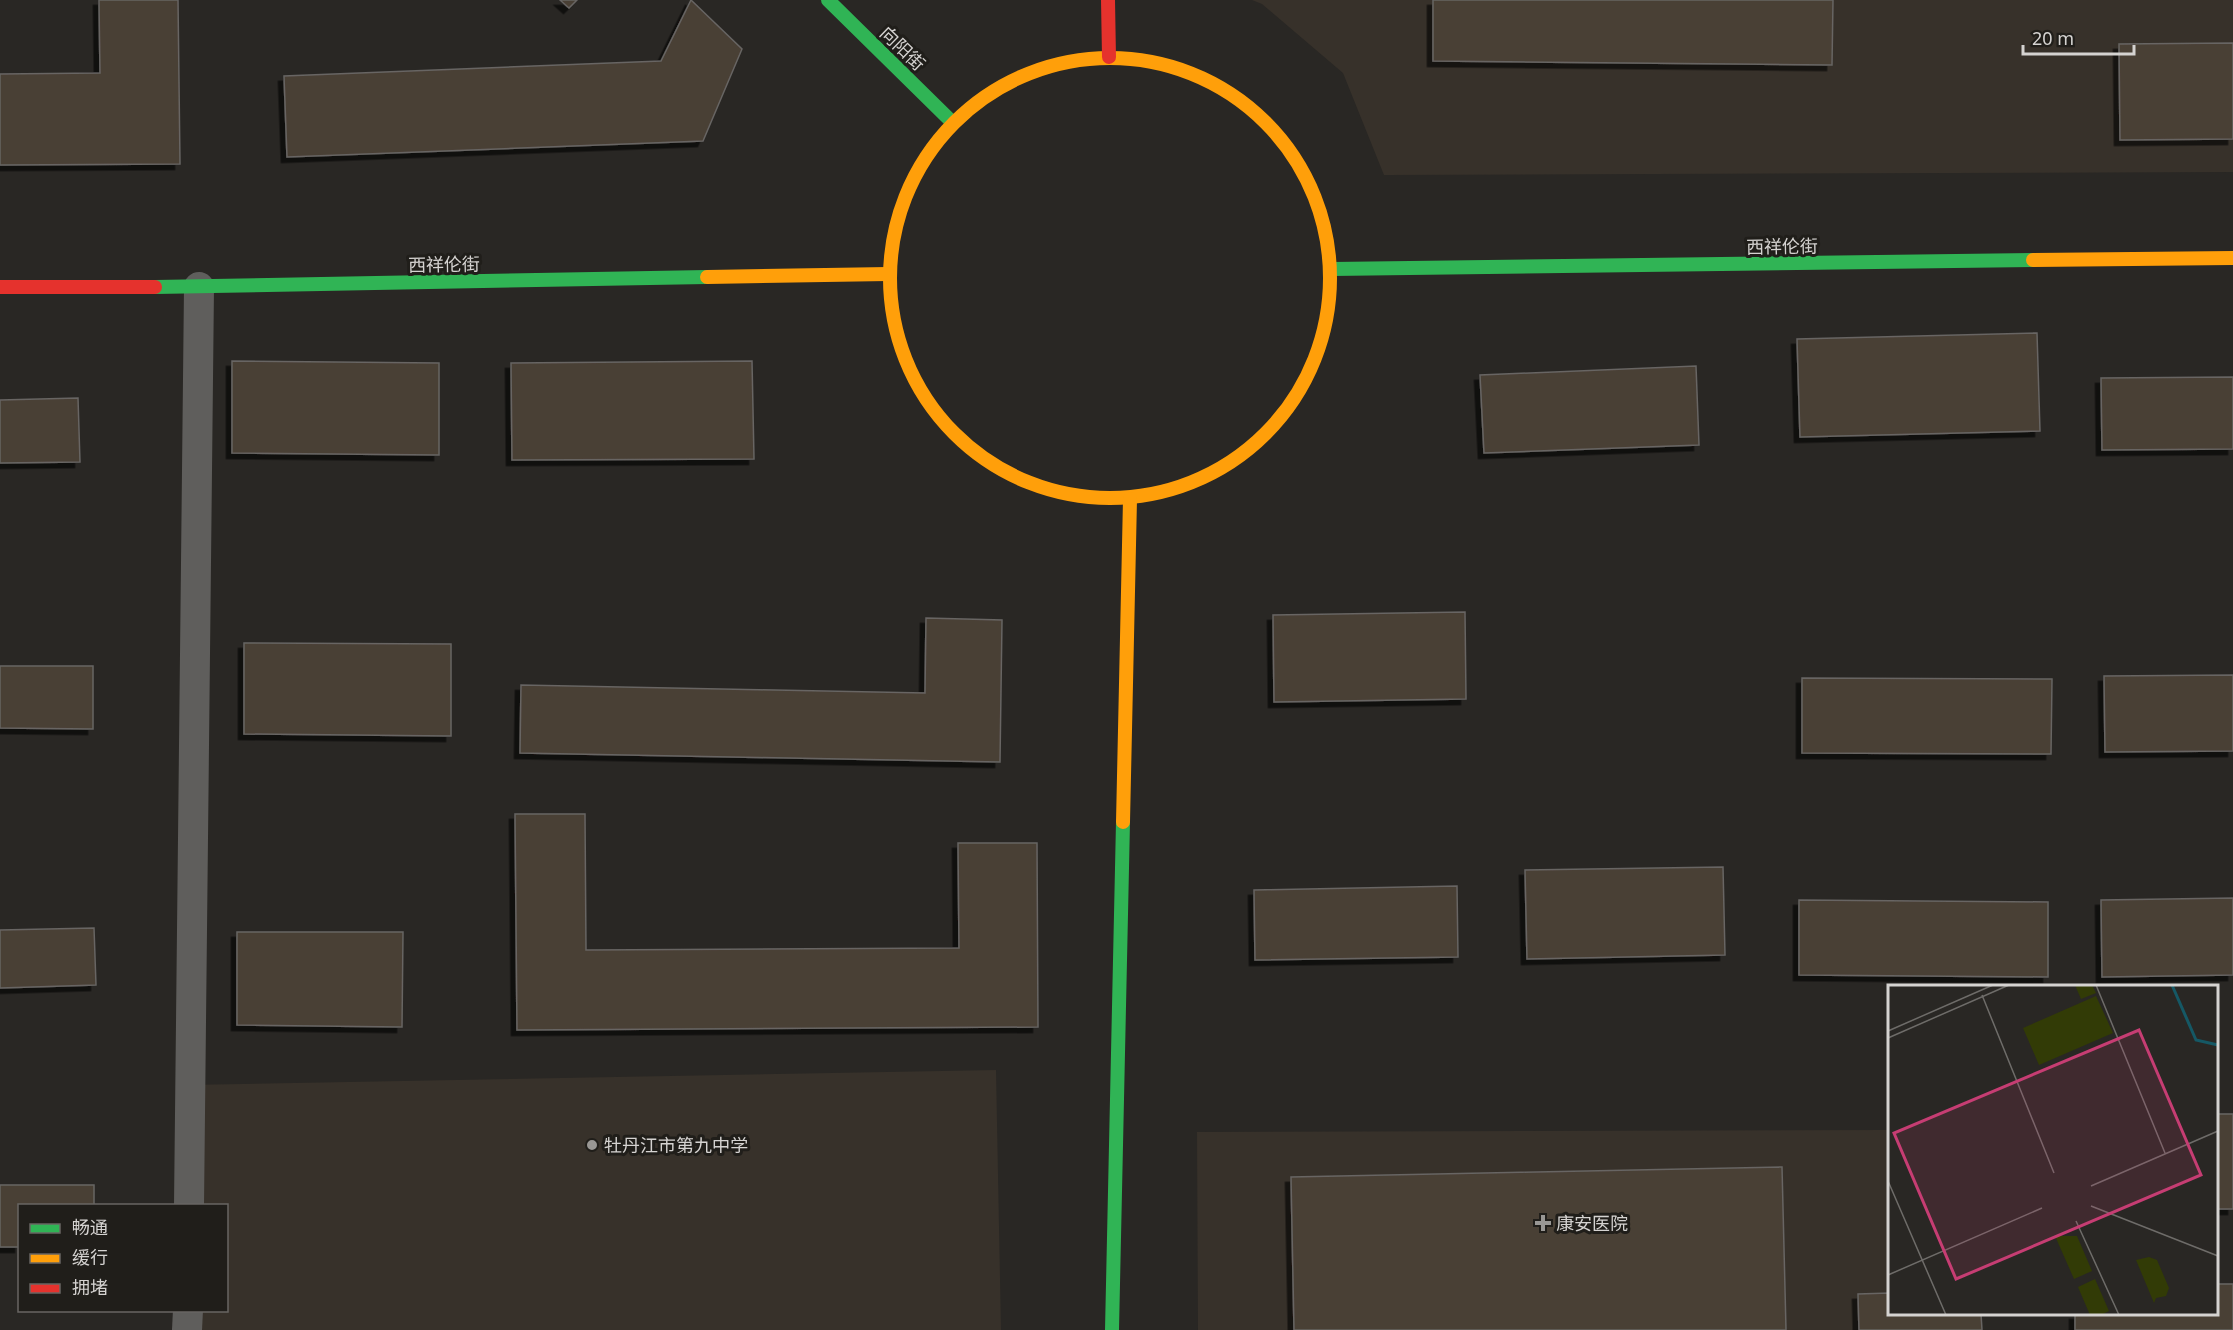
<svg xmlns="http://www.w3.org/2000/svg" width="2233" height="1330" font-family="'Noto Sans','Noto Sans SC',sans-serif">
  <defs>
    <filter id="shadow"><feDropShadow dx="-5.5" dy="5.5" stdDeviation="0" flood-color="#0009"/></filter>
  </defs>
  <rect width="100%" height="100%" fill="#292724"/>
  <!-- built -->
  <g fill="#37312a">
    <polygon points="1252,0 2233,0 2233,172 1384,175 1343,73 1262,4"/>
    <polygon points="996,1070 1001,1330 191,1330 190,1311 226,1310 226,1206 188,1205 186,1085"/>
    <polygon points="1889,1130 1890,1314 1971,1314 1971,1330 1198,1330 1197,1132"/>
  </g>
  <!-- building -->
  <g fill="#4a3f35" stroke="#676563" stroke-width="1.5" filter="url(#shadow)">
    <polygon points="99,0 178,0 180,164 0,165 0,74 100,73"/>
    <polygon points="560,0 577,0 569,8"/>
    <polygon points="691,0 742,49 703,141 287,157 284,76 661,61"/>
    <polygon points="1433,0 1833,0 1832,65 1433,61"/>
    <polygon points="2233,43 2233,139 2120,140 2119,44"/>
    <polygon points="2037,333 2040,431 1800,437 1797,339"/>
    <polygon points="232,361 439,363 439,455 232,453"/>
    <polygon points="752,361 754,459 512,460 511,363"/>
    <polygon points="1696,366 1699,445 1484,453 1480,375"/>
    <polygon points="2233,377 2233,449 2102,450 2101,378"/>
    <polygon points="78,398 80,462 0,463 0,400"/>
    <polygon points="1465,612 1466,699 1274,702 1273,615"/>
    <polygon points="926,618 1002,620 1000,762 520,753 521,685 925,693"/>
    <polygon points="244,643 451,644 451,736 244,734"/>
    <polygon points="0,666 93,666 93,729 0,728"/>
    <polygon points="2233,675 2233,751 2105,752 2104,676"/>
    <polygon points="1802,678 2052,679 2051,754 1802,753"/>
    <polygon points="515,814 585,814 586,950 959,948 958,843 1037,843 1038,1027 517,1030"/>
    <polygon points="1723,867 1725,955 1527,959 1525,870"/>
    <polygon points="1457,886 1458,957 1255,960 1254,890"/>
    <polygon points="2233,898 2233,975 2102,977 2101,900"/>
    <polygon points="1799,900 2048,902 2048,977 1799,975"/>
    <polygon points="94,928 96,985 0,988 0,930"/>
    <polygon points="237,932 403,932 402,1027 237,1025"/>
    <rect x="2216" y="1114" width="17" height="95"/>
    <polygon points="1782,1167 1786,1330 1294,1330 1291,1177"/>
    <polygon points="0,1185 94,1185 94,1206 20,1206 20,1247 0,1247"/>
    <polygon points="2216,1284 2233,1284 2233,1330 2075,1330 2075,1314 2216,1314"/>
    <polygon points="1890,1293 1890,1314 1981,1314 1982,1330 1859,1330 1858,1294"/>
  </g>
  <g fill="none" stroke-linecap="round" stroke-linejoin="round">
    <!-- street -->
    <g stroke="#5f5e5c" stroke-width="30">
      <polyline points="189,1206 199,287"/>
      <polyline points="187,1330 188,1310"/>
    </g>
    <!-- fast -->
    <g stroke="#30b455" stroke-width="14">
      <polyline points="828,0 952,122"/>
      <polyline points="1332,269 2033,260"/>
      <polyline points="155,287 707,277"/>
      <polyline points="1112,1330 1123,822"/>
    </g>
    <!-- slow -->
    <g stroke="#ff9f0a" stroke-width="14">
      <circle cx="1110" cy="278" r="220"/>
      <polyline points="2033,260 2233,258"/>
      <polyline points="707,277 888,274"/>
      <polyline points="1123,822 1130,499"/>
    </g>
    <!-- jam -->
    <g stroke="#e5322d" stroke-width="14">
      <polyline points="1108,0 1109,57"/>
      <polyline points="0,287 155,287"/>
    </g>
  </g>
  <!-- markers -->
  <g fill="#999794" stroke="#201e1a" stroke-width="2">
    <circle cx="592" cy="1145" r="6"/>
    <path d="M1540 1214h6v6h6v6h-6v6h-6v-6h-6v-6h6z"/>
  </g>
  <g text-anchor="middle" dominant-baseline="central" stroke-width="6" stroke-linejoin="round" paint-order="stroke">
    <!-- street labels -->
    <g font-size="18" fill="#d5d3d1" stroke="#201e1a">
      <text transform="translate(903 48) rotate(44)">向阳街</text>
      <text transform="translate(1782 246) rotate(-1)">西祥伦街</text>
      <text transform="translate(444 264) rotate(-1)">西祥伦街</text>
    </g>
    <!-- poi labels -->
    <g font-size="18" fill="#d5d3d1" stroke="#201e1a" text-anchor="start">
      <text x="604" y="1145">牡丹江市第九中学</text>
      <text x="1556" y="1223">康安医院</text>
    </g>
  </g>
  <!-- overview -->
  <g transform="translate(1888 985)">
    <rect width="330" height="330" fill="#292724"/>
    <path d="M187 0H204L208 8 193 14ZM208 11 225 48 151 80 135 43ZM167 251H189L204 286 186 294ZM261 272 269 275 281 303 278 311 268 313 266 318 248 275ZM207 294 221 326 213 330H202L190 302Z" fill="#323b06"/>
    <path fill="none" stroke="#155865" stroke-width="3" d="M284 0 308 55 330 60"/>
    <path fill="none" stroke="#6e6c69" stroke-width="1.5" d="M208 0 277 168M94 10 166 188M0 46 105 0M0 53 121 0M0 196 58 330M203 201 330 146M203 221 330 271M188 236 231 330M0 290 154 223"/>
    <path fill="#c63d73" fill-opacity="0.15" stroke="#c63d73" stroke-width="3" d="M251 45 313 190 68 294 6 148Z"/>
    <rect width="330" height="330" fill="none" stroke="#d5d3d1" stroke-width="3"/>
  </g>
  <!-- legend -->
  <rect x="18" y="1204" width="210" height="108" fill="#201e1a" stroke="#686663" stroke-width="1.5"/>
  <rect x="30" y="1224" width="30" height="9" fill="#30b455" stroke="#686663" stroke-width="1.5"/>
  <text x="72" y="1234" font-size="18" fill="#d5d3d1">畅通</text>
  <rect x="30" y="1254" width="30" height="9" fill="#ff9f0a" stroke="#686663" stroke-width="1.5"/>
  <text x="72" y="1264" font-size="18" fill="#d5d3d1">缓行</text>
  <rect x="30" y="1284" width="30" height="9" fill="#e5322d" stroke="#686663" stroke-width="1.5"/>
  <text x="72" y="1294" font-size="18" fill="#d5d3d1">拥堵</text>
  <!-- scale -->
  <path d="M2023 45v9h111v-9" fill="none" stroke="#d5d3d1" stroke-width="3"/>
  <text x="2032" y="45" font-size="18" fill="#d5d3d1" stroke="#201e1a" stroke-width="4.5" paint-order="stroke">20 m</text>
</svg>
